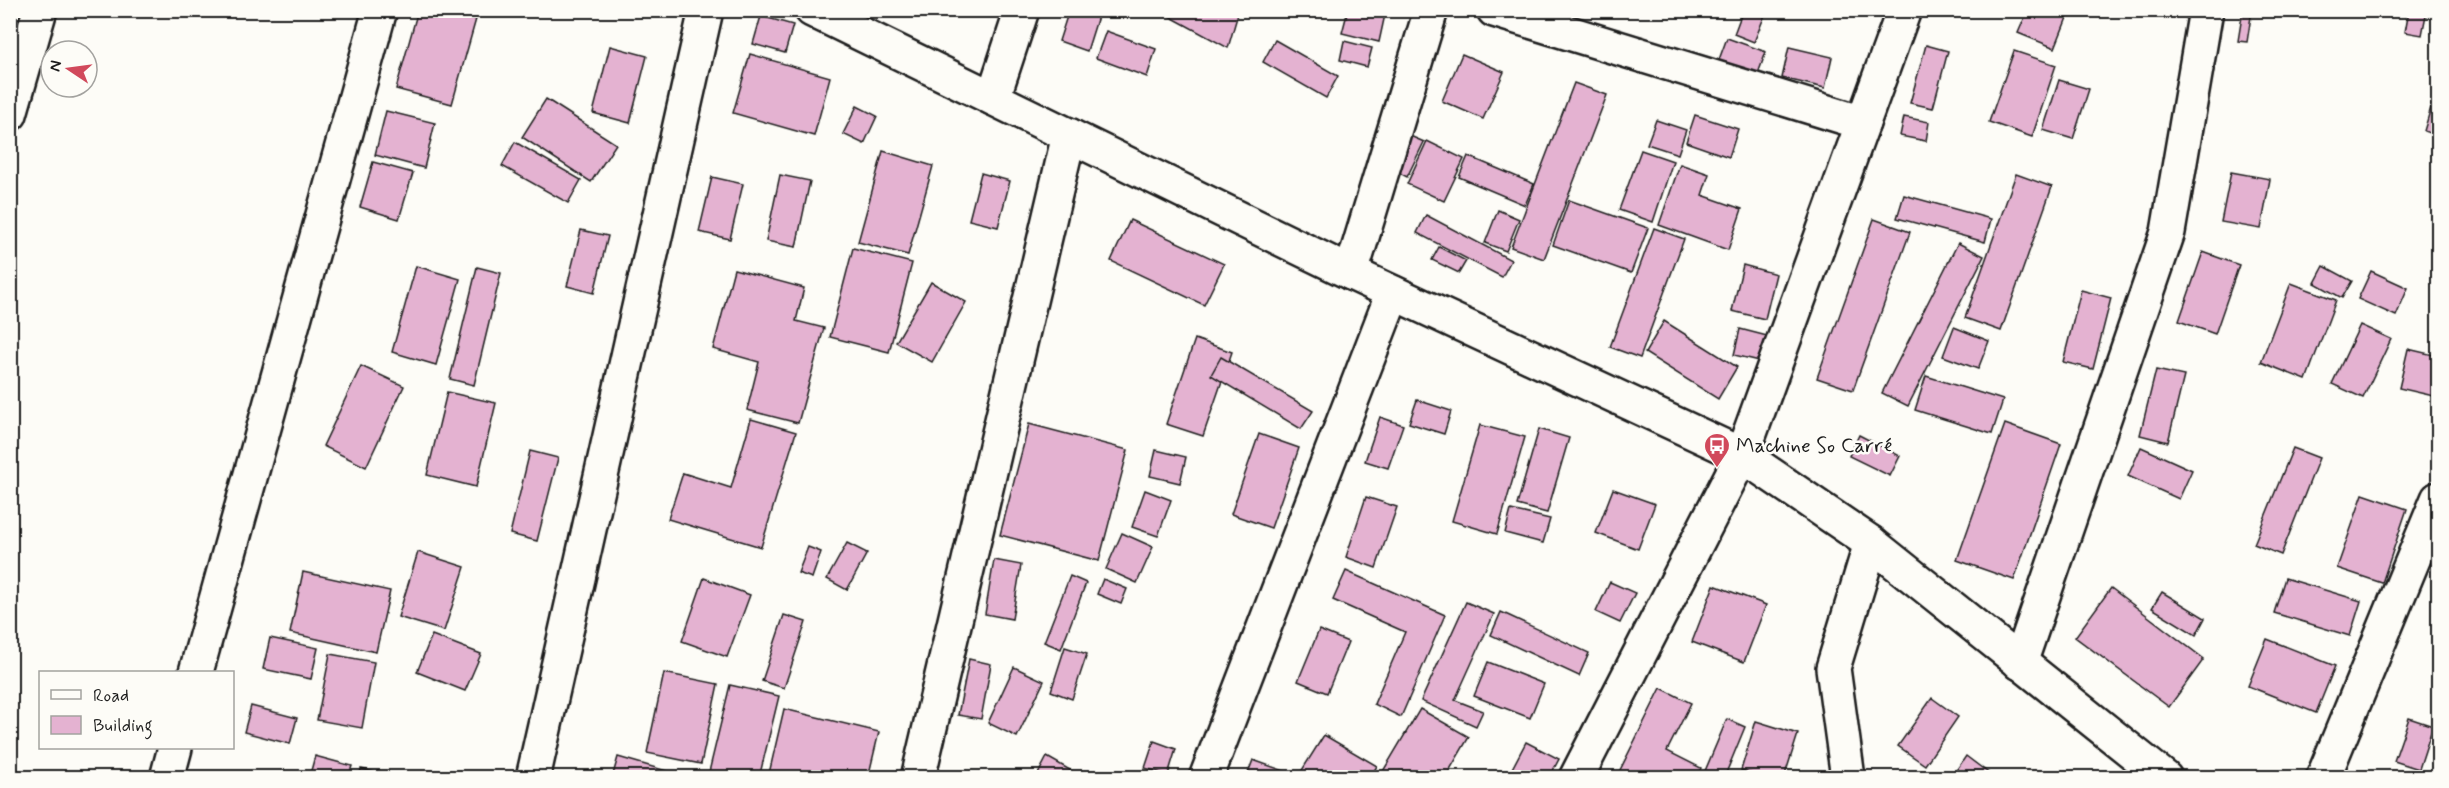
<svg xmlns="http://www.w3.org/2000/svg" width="2449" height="788" font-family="Mynerve,sans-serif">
  <rect width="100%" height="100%" fill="#fdfcf7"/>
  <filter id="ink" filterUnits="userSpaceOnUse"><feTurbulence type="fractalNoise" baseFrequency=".0167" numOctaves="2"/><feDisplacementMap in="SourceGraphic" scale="12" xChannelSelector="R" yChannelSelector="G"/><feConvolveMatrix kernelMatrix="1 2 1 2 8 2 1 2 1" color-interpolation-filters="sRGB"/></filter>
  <g filter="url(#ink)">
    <!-- building -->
    <g fill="#e4b2d1" stroke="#1c1c1c" stroke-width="1.5">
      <polygon points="418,10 442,10 476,19 452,104 396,89"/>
      <polygon points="1069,10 1100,10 1087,51 1059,41"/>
      <polygon points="1158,10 1239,10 1228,48"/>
      <polygon points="1348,10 1386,10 1379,42 1342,33"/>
      <polygon points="1743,10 1767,10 1754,42 1734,34"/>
      <polygon points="2028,10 2070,10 2055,48 2018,33"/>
      <polygon points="2243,10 2252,10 2247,42 2238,41"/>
      <polygon points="2409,10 2427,10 2422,35 2405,32"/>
      <polygon points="761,16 793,25 785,53 753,44"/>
      <polygon points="1106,31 1156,49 1147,77 1096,58"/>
      <polygon points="1727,38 1766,52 1756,79 1717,65"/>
      <polygon points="1275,40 1338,76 1326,98 1263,62"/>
      <polygon points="1344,41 1372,48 1367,67 1340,60"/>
      <polygon points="1926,45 1948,51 1933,108 1910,103"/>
      <polygon points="610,46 647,56 630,123 593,113"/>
      <polygon points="1789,47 1832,57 1825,88 1782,78"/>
      <polygon points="2014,51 2056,65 2032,137 1989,122"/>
      <polygon points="750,54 830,77 814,136 733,113"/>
      <polygon points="1462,54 1504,72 1483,119 1442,101"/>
      <polygon points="2059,80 2089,89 2073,139 2043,130"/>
      <polygon points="1574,83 1607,95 1544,259 1511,247"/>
      <polygon points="2438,84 2438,136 2424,131"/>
      <polygon points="546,99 616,144 591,182 522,137"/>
      <polygon points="857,106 877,116 864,144 843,134"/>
      <polygon points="386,111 435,123 424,168 375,155"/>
      <polygon points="1695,115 1738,129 1729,157 1686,142"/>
      <polygon points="1904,117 1929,122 1926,141 1900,136"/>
      <polygon points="1656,120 1686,130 1678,154 1647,144"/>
      <polygon points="1410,136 1424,142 1407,177 1394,170"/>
      <polygon points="1427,141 1464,159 1444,201 1407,184"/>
      <polygon points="515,142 581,180 568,203 502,166"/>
      <polygon points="1641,150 1673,161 1653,222 1619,210"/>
      <polygon points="883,151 933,166 908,255 858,242"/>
      <polygon points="1468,156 1534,184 1525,205 1459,177"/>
      <polygon points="373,162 413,173 399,219 360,207"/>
      <polygon points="1680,164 1709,174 1702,195 1742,209 1728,250 1659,225"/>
      <polygon points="2231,172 2270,179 2261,229 2221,222"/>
      <polygon points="981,173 1010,181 998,227 969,220"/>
      <polygon points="2016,174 2052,187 2001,331 1965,318"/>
      <polygon points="780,175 810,181 796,247 766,241"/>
      <polygon points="712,177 743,184 730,239 699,232"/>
      <polygon points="1904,195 1991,219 1985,242 1897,218"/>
      <polygon points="1569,200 1648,228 1631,273 1553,245"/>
      <polygon points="1498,210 1519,219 1506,251 1485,243"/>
      <polygon points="1426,215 1511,260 1502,277 1417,233"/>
      <polygon points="1874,219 1910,232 1853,390 1817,378"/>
      <polygon points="1130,220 1224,264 1204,305 1111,261"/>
      <polygon points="1654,228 1684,239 1640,358 1610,347"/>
      <polygon points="581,230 608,236 594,293 567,286"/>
      <polygon points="1958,243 1984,256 1908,406 1882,393"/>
      <polygon points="1439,247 1466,261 1459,273 1432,260"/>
      <polygon points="853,248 912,263 889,352 830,337"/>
      <polygon points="2203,252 2239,265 2215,334 2179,321"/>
      <polygon points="1743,265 1776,274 1765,319 1732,311"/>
      <polygon points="416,266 460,279 436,365 392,352"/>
      <polygon points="2324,266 2352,281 2342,298 2315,283"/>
      <polygon points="477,267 501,273 474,385 450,379"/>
      <polygon points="734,269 804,288 796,321 824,328 798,423 747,410 759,362 713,349"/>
      <polygon points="2371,271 2408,288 2396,316 2358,299"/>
      <polygon points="931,282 966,302 932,362 896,342"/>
      <polygon points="2291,283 2336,300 2306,380 2261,362"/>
      <polygon points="2081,290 2111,298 2093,369 2063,362"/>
      <polygon points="1664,321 1737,367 1718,399 1645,353"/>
      <polygon points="2360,325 2391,339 2363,398 2332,384"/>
      <polygon points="1954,327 1989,341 1978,369 1943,356"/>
      <polygon points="1740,329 1771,337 1764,362 1734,355"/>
      <polygon points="1195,339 1232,352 1203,436 1166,424"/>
      <polygon points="2408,349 2438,356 2438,397 2399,388"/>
      <polygon points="1221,357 1313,411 1301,429 1211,375"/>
      <polygon points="361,366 404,386 366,467 323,446"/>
      <polygon points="2156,370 2184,376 2168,442 2140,435"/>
      <polygon points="1926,376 2003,400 1992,434 1915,410"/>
      <polygon points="447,392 496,403 476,487 427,475"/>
      <polygon points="1417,400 1451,411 1444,434 1409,423"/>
      <polygon points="1380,417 1403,425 1388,468 1365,461"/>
      <polygon points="751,419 796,432 761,547 668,519 683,473 731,488"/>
      <polygon points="1029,424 1128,450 1099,561 1000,535"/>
      <polygon points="2005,424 2061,444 2014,580 1957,560"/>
      <polygon points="1480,425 1525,437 1497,534 1452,521"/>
      <polygon points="1539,429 1569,438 1547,513 1517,505"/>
      <polygon points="1259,434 1299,448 1271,528 1231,514"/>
      <polygon points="1859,435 1900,456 1890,476 1849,456"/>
      <polygon points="2141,447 2192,470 2179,499 2128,476"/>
      <polygon points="2293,448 2319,458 2281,555 2254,544"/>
      <polygon points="1156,450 1186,457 1180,483 1150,476"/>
      <polygon points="530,451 558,458 537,541 510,534"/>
      <polygon points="1613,489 1655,504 1638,549 1596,533"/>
      <polygon points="1145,490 1171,500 1158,536 1132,527"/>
      <polygon points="2363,494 2407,509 2382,583 2337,568"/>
      <polygon points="1366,497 1397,507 1376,568 1346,557"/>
      <polygon points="1511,510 1550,519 1543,543 1505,533"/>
      <polygon points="1122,533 1153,547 1137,583 1106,569"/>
      <polygon points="847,543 867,553 847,590 827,579"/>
      <polygon points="808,547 821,552 812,578 798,573"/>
      <polygon points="418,552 465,567 444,631 398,617"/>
      <polygon points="994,560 1021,565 1012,619 985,614"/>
      <polygon points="1346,571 1445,615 1401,717 1374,704 1405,632 1333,600"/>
      <polygon points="303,572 390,591 376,652 290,633"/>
      <polygon points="1070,576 1086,583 1061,649 1044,642"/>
      <polygon points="704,578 750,595 727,657 682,641"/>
      <polygon points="2285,578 2361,601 2350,636 2274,613"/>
      <polygon points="1103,579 1127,589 1121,604 1097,594"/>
      <polygon points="1610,582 1635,593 1620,623 1596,612"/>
      <polygon points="1714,585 1766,605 1744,662 1692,642"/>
      <polygon points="2111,588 2204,659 2169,707 2075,637"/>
      <polygon points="2162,592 2205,618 2196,635 2152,608"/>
      <polygon points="1466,602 1494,614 1455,700 1483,711 1476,726 1421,701"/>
      <polygon points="1501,612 1589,653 1579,676 1491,635"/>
      <polygon points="784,615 806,622 784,688 762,681"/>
      <polygon points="1319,630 1348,642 1327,693 1298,681"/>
      <polygon points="432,635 481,654 465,691 417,672"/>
      <polygon points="270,638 318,648 311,679 263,669"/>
      <polygon points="2267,639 2335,666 2316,713 2248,686"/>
      <polygon points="1065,647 1087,654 1072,699 1051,691"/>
      <polygon points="330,654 374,662 362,728 317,720"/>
      <polygon points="969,659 991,664 981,719 958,715"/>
      <polygon points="1488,662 1544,684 1530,718 1474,696"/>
      <polygon points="1014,667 1044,681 1017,737 988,723"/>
      <polygon points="664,673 718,684 701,764 647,753"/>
      <polygon points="730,685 779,696 759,778 708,776"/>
      <polygon points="1661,688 1691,703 1667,751 1701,768 1696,778 1616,778"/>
      <polygon points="1932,698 1958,717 1925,765 1898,746"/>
      <polygon points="251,706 297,718 290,744 244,732"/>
      <polygon points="784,709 879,732 868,778 768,778"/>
      <polygon points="1420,709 1469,737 1445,778 1379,778"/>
      <polygon points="2409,718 2433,726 2419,769 2394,761"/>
      <polygon points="1727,719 1745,727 1724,778 1702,778"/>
      <polygon points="1756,721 1798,734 1784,778 1764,778 1741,770"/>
      <polygon points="1324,735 1377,766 1370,778 1303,778 1299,775"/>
      <polygon points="1154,741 1176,749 1168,775 1145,768"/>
      <polygon points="1526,742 1559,759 1549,778 1507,778"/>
      <polygon points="315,756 352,766 348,778 309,778"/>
      <polygon points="1966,756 1995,778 1951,778"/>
      <polygon points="618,757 677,774 676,778 612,778"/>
      <polygon points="1047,757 1084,778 1036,778"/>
      <polygon points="1253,760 1284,771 1282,778 1246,778"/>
      <polygon points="361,769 400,777 400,778 359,778"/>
    </g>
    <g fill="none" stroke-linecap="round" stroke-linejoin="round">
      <defs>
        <g id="minor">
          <polyline points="812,10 1351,273 1742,455 1871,543 2165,778"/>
          <polyline points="1494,10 1863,123"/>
          <polyline points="993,98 1022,10"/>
          <polyline points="10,114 40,10"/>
          <polyline points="1351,273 1431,10"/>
          <polyline points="2020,663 2168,232 2206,10"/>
          <polyline points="196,672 380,10"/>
          <polyline points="167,778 175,748"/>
          <polyline points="533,778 706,10"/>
          <polyline points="918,778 1069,135"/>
          <polyline points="1206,778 1393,293"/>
          <polyline points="1576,778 1742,455 1904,10"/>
          <polyline points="1848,778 1833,668 1871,543"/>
          <polyline points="2323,778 2438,499"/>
        </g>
      </defs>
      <!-- minor casing -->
      <use href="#minor" stroke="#1c1c1c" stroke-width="38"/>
      <!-- minor -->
      <use href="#minor" stroke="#fdfcf7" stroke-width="33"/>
    </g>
  </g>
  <!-- icons -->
  <defs>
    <symbol id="bus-pin" viewBox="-11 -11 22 30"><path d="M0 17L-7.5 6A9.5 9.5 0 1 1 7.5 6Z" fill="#d1495b" stroke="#fdfcf7"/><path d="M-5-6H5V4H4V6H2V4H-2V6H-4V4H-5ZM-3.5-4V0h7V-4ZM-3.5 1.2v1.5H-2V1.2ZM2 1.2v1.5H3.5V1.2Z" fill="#fff"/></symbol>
  </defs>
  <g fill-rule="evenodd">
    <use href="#bus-pin" x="1702" y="431" width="30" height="40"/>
  </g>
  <g text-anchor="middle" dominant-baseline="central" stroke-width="5" stroke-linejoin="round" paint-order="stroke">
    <!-- poi labels -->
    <g font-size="21" fill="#1c1c1c" stroke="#fdfcf7" text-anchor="start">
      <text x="1736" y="446">Machine So Carré</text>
    </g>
  </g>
  <!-- margin -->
  <rect width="2449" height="788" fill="none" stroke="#fdfcf7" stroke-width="36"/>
  <rect x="18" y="18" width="2413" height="752" fill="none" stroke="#1c1c1c" stroke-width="2" filter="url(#ink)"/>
  <!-- legend -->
  <rect x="39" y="671" width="195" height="78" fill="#fdfcf7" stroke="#a3a29f" stroke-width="1.5"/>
  <rect x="51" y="690" width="30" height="9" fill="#fdfcf7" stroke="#a3a29f" stroke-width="1.5"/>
  <text x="93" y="701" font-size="18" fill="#1c1c1c">Road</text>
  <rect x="51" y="716" width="30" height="18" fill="#e4b2d1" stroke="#a3a29f" stroke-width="1.5"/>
  <text x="93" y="731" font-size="18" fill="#1c1c1c">Building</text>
  <!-- north arrow -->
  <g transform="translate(69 69) rotate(283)"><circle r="28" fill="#fdfcf7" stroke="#a3a29f" stroke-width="1.5"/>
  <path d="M0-4.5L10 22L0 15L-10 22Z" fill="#d1495b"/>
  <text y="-9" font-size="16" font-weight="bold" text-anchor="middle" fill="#1c1c1c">N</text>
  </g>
</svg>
